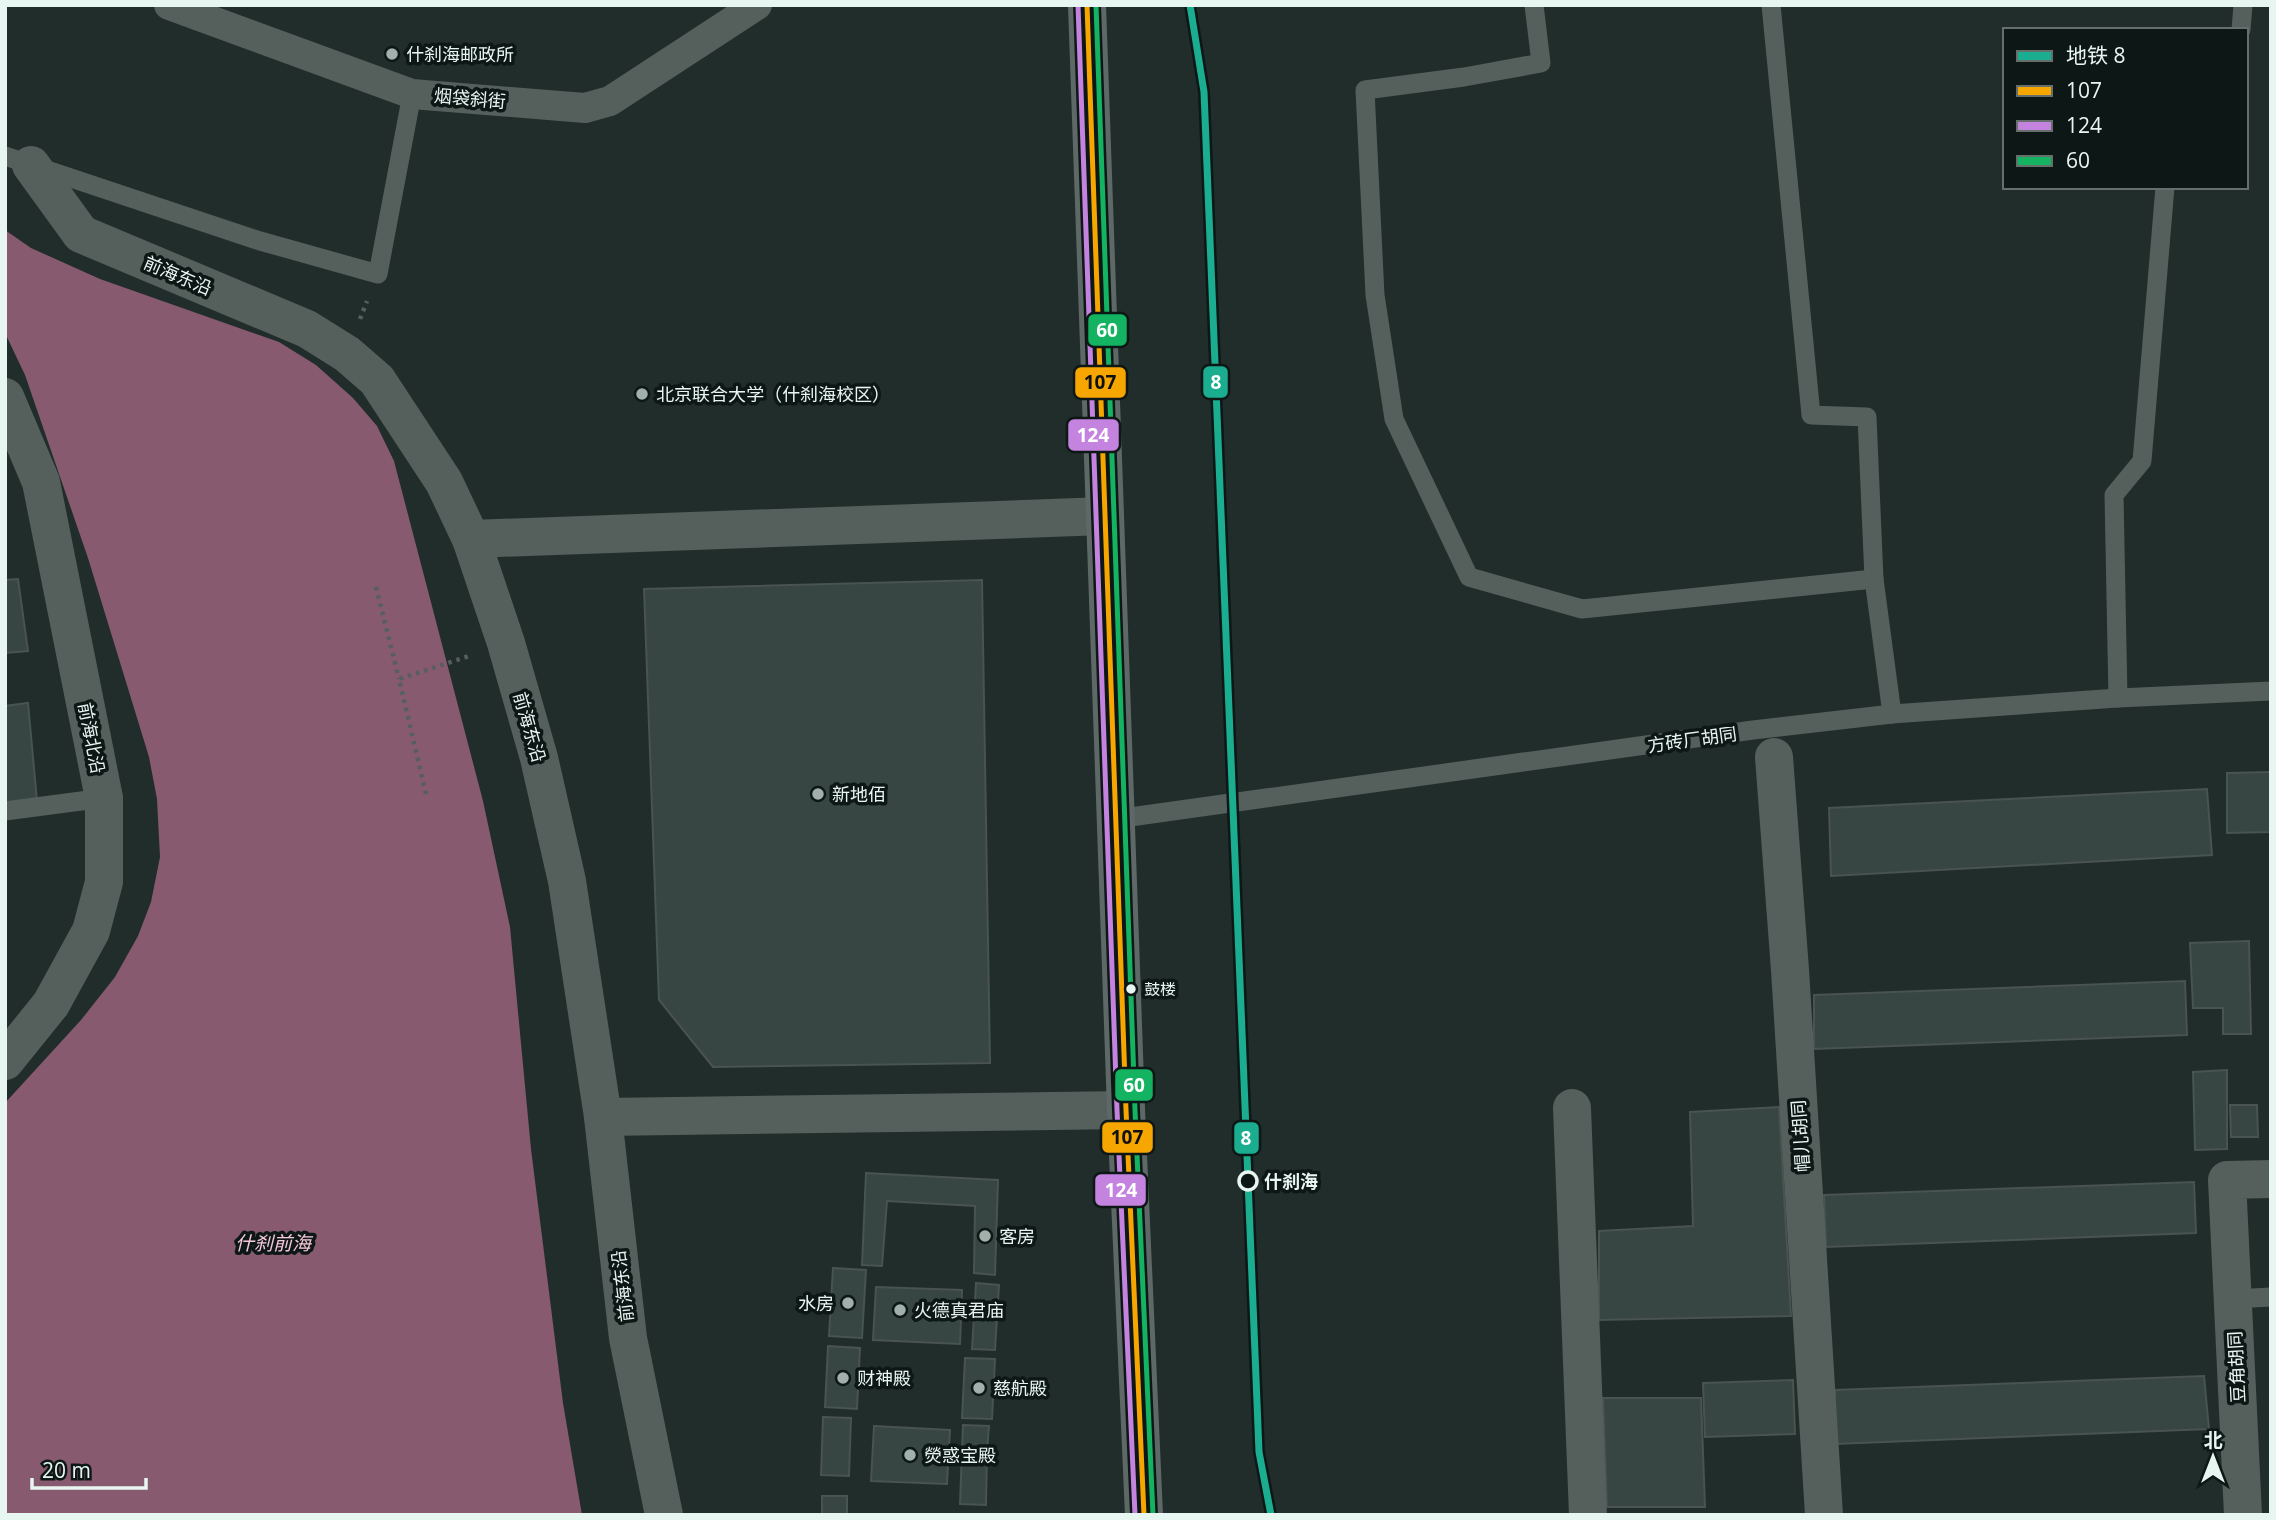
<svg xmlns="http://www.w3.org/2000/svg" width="2276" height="1520" font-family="'Open Sans','Noto Sans SC',sans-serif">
  <rect width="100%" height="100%" fill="#202d2a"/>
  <!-- water -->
  <polygon fill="#875a6f" points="5,230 31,248 100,279 279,342 316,365 353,398 377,426 394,461 483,801 510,927 531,1149 563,1403 582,1515 5,1515 5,1103 81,1020 115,977 138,936 151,902 160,857 157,799 149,757 88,558 25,375 5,333"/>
  <!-- building -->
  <g fill="#374643" stroke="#495350" stroke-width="2">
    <polygon points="18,579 28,651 5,653 5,580"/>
    <polygon points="982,580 990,1063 713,1067 659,1000 644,589"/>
    <polygon points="28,703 37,801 5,804 5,706"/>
    <polygon points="2271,772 2271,832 2227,833 2227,773"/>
    <polygon points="2207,789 2212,855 1831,876 1829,808"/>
    <polygon points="2249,941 2251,1034 2223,1034 2223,1008 2193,1008 2190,943"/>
    <polygon points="2185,981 2187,1035 1814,1049 1814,995"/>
    <polygon points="2227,1070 2227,1149 2195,1150 2193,1072"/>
    <polygon points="2230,1105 2257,1105 2258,1137 2231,1137"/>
    <polygon points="1779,1107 1791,1316 1599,1320 1599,1231 1693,1226 1690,1112"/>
    <polygon points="866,1173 998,1180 995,1275 974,1273 975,1206 887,1201 882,1266 862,1265"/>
    <polygon points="2194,1182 2196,1233 1826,1247 1824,1195"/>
    <polygon points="833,1268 866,1270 862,1338 829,1336"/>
    <polygon points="976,1283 999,1285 995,1350 972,1349"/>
    <polygon points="876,1287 962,1290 960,1344 873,1340"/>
    <polygon points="828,1346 860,1348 857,1409 825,1407"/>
    <polygon points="965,1358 995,1359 992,1419 962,1418"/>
    <polygon points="2204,1376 2209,1429 1835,1444 1835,1390"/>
    <polygon points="1793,1380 1795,1434 1705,1437 1703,1383"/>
    <polygon points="1603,1398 1701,1398 1705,1507 1607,1507"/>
    <polygon points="823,1417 851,1418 849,1476 821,1475"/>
    <polygon points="963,1425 989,1426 987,1451 962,1450"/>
    <polygon points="874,1426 950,1430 947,1484 871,1481"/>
    <polygon points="962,1450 987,1451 986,1505 960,1504"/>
    <rect x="822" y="1496" width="25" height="19"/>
  </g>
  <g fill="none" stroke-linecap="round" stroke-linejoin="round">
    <!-- path -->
    <g stroke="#565f5d" stroke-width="4.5" stroke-dasharray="3.5 5" stroke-linecap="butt">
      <polyline points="360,319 367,301"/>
      <polyline points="376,587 399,679"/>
      <polyline points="426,794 399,679 472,655"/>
    </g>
    <!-- service -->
    <g stroke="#555f5c" stroke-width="19">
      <polyline points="1534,5 1541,63 1464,77 1365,90 1375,295 1394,419 1469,577 1582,609 1874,579"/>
      <polyline points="1771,5 1811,415 1867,417 1874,579 1892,714"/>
      <polyline points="2241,30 2243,5"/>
      <polyline points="5,156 260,241 378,274 412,94"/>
      <polyline points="2118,698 2114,495 2142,461 2165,187"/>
      <polyline points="5,811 104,798"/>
      <polyline points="1116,819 1753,730 1892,714 2118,698 2271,691"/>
      <polyline points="2233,1299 2271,1297"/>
    </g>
    <!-- pedestrian -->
    <polyline stroke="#555f5c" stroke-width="30" points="169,5 412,94 585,108 610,101 757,5"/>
    <!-- minor -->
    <g stroke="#555f5c" stroke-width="38">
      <polyline points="31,165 81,234 307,329 347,354 377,380 444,482 471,539 506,643 539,758 567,881 603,1117 628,1338 664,1515"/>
      <polyline points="5,397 41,482 104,798 104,882 91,931 51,1004 5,1061"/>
      <polyline points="471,539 1105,516"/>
      <polyline points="1774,757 1790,970 1824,1515"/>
      <polyline points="1572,1108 1588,1515"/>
      <polyline points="603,1117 1126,1110"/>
      <polyline points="2243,1515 2227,1180 2271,1179"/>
    </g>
    <!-- secondary -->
    <polyline stroke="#5e6967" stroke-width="38" points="1087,5 1126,1110 1144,1515"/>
    <defs>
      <polyline id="bus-1" points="1087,5 1126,1110 1144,1515"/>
      <polyline id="bus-2" points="1078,5 1117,1110 1135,1515"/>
      <polyline id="bus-3" points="1096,5 1135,1110 1153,1515"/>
    </defs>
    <!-- bus-1 casing -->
    <use href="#bus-1" stroke="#0d1715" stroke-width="10"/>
    <!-- bus-2 casing -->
    <use href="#bus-2" stroke="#0d1715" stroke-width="10"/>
    <!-- bus-3 casing -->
    <use href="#bus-3" stroke="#0d1715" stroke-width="10"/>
    <!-- bus-1 -->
    <use href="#bus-1" stroke="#f7a600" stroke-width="5"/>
    <!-- bus-2 -->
    <use href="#bus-2" stroke="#c483df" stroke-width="5"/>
    <!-- bus-3 -->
    <use href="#bus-3" stroke="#13b361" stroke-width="5"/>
    <defs>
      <polyline id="metro-1" points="1190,5 1204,92 1259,1452 1271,1515"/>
    </defs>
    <!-- metro-1 casing -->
    <use href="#metro-1" stroke="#0d1715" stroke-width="12"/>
    <!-- metro-1 -->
    <use href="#metro-1" stroke="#1aad8f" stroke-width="7"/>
  </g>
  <!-- markers -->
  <g fill="#a2b0ac" stroke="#0d1715" stroke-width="2.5">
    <circle cx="392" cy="54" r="7"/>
    <circle cx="642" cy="394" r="7"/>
    <circle cx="818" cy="794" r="7"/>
    <circle cx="985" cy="1236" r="7"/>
    <circle cx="848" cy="1303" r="7"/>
    <circle cx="900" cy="1310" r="7"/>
    <circle cx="843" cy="1378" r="7"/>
    <circle cx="979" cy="1388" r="7"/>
    <circle cx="910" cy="1455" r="7"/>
  </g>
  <circle fill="#e8f6f2" stroke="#0d1715" stroke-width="2.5" cx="1131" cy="989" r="6"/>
  <circle fill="#0d1715" stroke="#e8f6f2" stroke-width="3.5" cx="1248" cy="1181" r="9"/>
  <g text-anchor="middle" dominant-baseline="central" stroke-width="7" stroke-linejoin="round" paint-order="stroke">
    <!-- bus labels -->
    <g font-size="16" fill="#e8f6f2" stroke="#0d1715" text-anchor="start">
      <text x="1144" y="989">鼓楼</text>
    </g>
    <!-- poi labels -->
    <g font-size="18" fill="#e8f6f2" stroke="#0d1715" text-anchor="start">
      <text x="406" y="54">什刹海邮政所</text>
      <text x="656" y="394">北京联合大学（什刹海校区）</text>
      <text x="832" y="794">新地佰</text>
      <text x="999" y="1236">客房</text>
      <text x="834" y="1303" text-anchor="end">水房</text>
      <text x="914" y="1310">火德真君庙</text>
      <text x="857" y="1378">财神殿</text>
      <text x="993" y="1388">慈航殿</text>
      <text x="924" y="1455">熒惑宝殿</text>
    </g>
    <!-- street labels -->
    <g font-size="18" fill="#e8f6f2" stroke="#0d1715">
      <text transform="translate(470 98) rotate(5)">烟袋斜街</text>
      <text transform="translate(178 275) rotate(23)">前海东沿</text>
      <text transform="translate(530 727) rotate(74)">前海东沿</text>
      <text transform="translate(92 738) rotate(79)">前海北沿</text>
      <text transform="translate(1692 739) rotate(-8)">方砖厂胡同</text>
      <text transform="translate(1800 1136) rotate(-94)">帽儿胡同</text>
      <text transform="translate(622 1286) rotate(-97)">前海东沿</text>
      <text transform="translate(2236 1367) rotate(-93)">豆角胡同</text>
    </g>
    <!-- stop labels -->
    <g font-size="18" font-weight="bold" fill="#e8f6f2" stroke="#0d1715" text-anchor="start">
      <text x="1264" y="1181">什刹海</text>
    </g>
    <!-- water labels -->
    <g font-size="19" font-style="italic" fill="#f7c7db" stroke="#0d1715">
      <text x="273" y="1243">什刹前海</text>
    </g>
  </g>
  <g stroke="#0d1715" stroke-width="2.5">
    <rect x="1087" y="313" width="41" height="34" rx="7" fill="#13b361"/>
    <rect x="1202" y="365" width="27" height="34" rx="7" fill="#1aad8f"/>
    <rect x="1074" y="366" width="53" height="33" rx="7" fill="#f7a600"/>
    <rect x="1067" y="418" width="53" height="34" rx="7" fill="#c483df"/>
    <rect x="1114" y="1068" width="40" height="34" rx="7" fill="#13b361"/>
    <rect x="1101" y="1121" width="53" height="33" rx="7" fill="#f7a600"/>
    <rect x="1233" y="1121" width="27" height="34" rx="7" fill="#1aad8f"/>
    <rect x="1094" y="1173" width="53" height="34" rx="7" fill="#c483df"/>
  </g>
  <g font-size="19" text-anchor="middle" font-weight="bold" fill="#fff">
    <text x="1107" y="337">60</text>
    <text x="1216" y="389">8</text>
    <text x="1093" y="442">124</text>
    <text x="1134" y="1092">60</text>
    <text x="1246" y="1145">8</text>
    <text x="1121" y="1197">124</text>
  </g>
  <g font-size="19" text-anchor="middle" font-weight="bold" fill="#111">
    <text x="1100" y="389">107</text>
    <text x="1127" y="1144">107</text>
  </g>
  <!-- border -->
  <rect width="2276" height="1520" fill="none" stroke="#e8f6f2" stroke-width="14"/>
  <!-- legend -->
  <rect x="2003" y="28" width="245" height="161" fill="#0d1715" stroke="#65706d" stroke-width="2"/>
  <rect x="2017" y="51" width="35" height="10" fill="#1aad8f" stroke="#65706d" stroke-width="2"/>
  <text x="2066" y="63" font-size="21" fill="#e8f6f2">地铁 8</text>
  <rect x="2017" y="86" width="35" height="10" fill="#f7a600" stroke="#65706d" stroke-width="2"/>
  <text x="2066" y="98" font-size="21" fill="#e8f6f2">107</text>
  <rect x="2017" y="121" width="35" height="10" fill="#c483df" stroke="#65706d" stroke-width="2"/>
  <text x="2066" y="133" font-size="21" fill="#e8f6f2">124</text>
  <rect x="2017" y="156" width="35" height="10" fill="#13b361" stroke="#65706d" stroke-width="2"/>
  <text x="2066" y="168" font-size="21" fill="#e8f6f2">60</text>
  <!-- north arrow -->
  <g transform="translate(2213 1457)" stroke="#0d1715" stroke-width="5" paint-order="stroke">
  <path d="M0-5L12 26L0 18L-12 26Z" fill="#e8f6f2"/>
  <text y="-10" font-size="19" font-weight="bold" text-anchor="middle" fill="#e8f6f2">北</text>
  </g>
  <!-- scale -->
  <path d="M32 1478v10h114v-10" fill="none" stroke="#e8f6f2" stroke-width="3.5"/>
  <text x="42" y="1478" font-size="21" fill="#e8f6f2" stroke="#0d1715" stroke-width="5" paint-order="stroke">20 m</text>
</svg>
